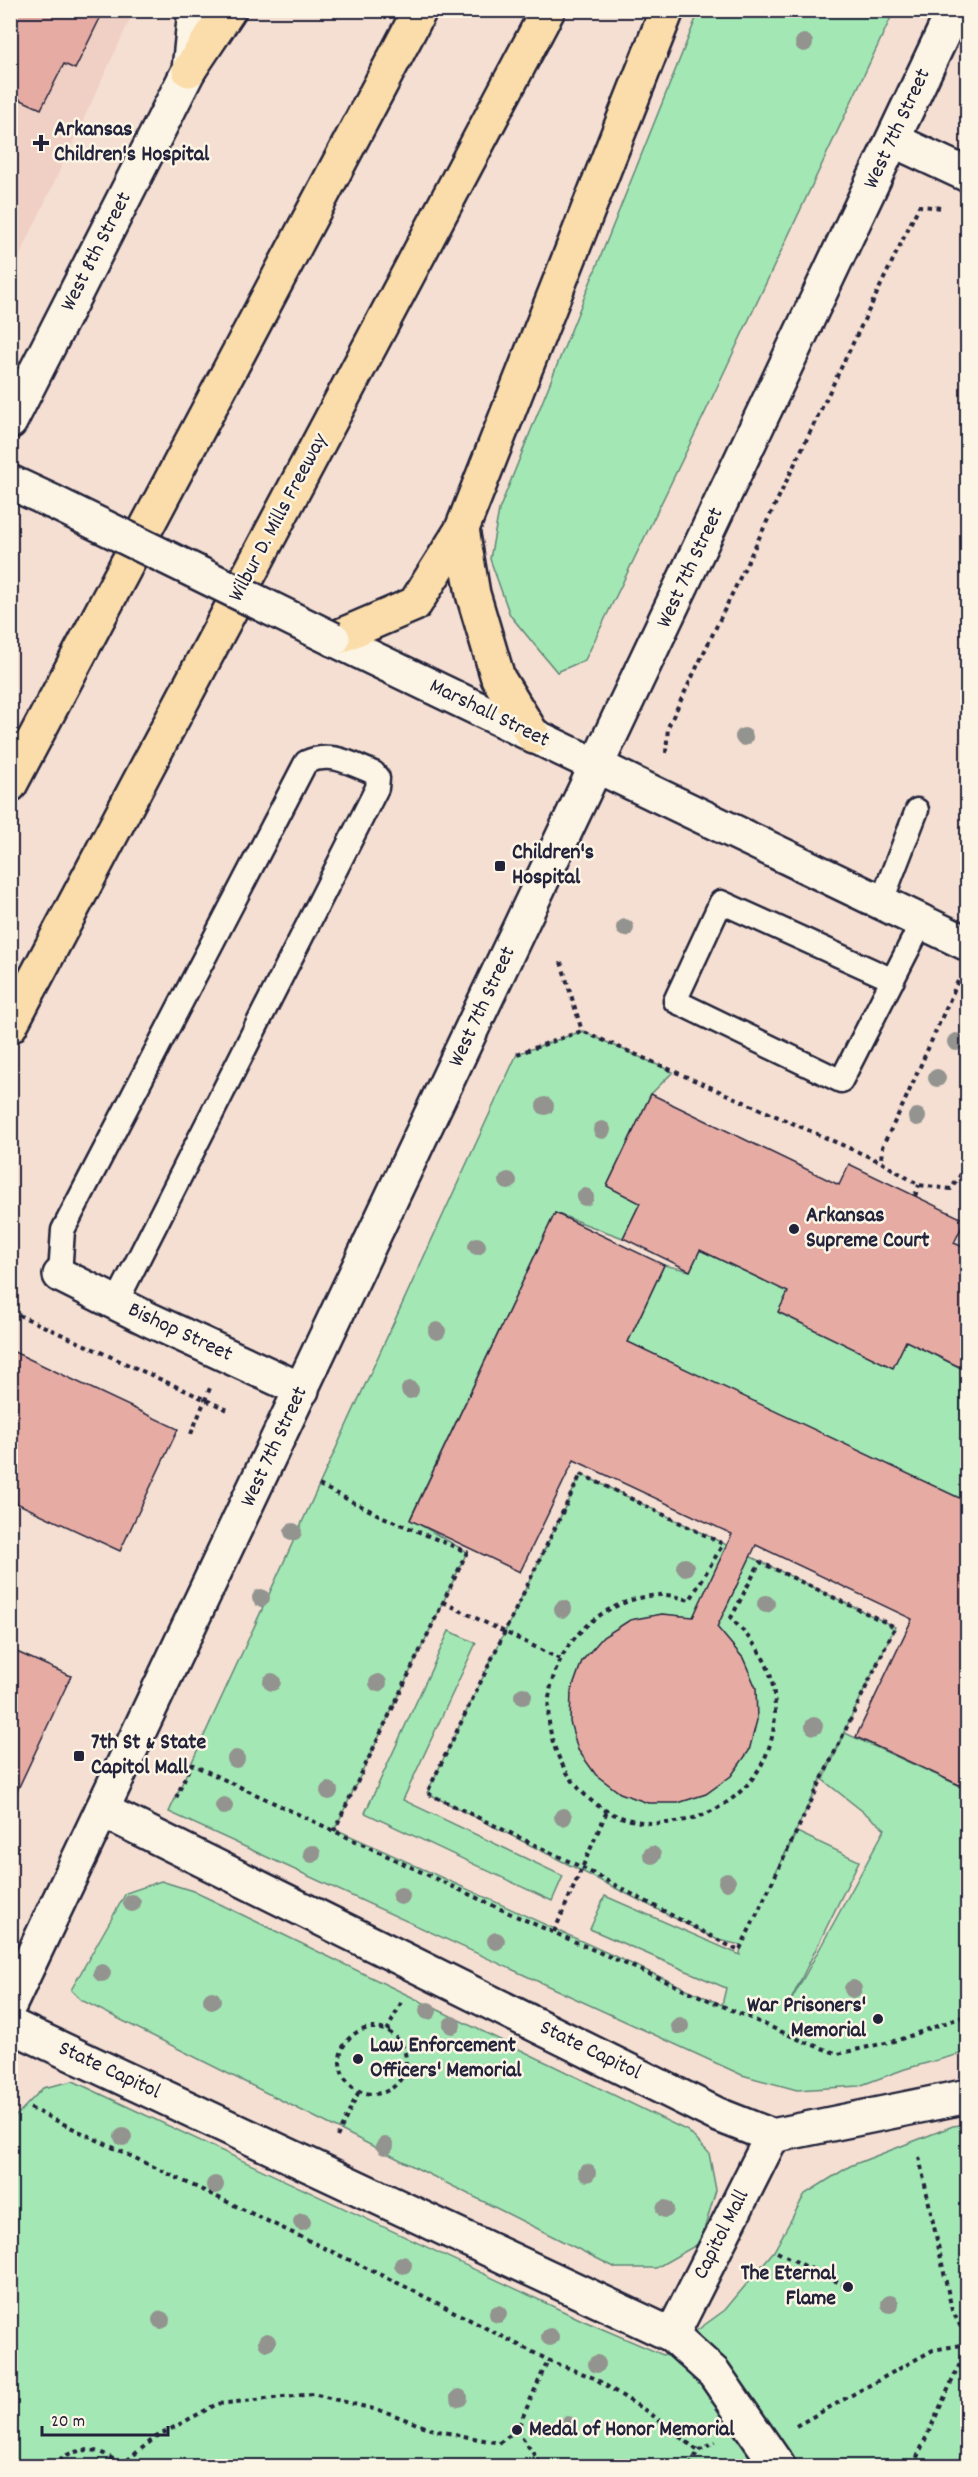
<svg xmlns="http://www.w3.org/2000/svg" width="978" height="2477" font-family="Dekko,sans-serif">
  <rect width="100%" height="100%" fill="#f5dfd2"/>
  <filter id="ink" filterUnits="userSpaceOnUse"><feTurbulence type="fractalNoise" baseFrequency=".0167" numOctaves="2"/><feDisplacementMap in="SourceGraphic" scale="12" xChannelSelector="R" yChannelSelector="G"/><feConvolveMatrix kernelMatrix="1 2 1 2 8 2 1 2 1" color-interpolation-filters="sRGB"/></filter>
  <g filter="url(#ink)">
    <!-- built -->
    <polygon fill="#f0d0c4" points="11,11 134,11 11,275"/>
    <!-- green -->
    <g fill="#a3e8b4" stroke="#628578" stroke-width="1.5">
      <polygon points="699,11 894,11 703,417 585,660 557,672 510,615 490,559 499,510"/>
      <polygon points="582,1031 673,1072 651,1094 607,1186 640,1203 623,1238 555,1213 410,1519 467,1552 335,1829 722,2005 726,1988 590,1929 605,1896 740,1955 741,1945 718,1940 427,1793 581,1474 895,1627 775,1874 797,1832 859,1861 785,2012 885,1829 823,1780 845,1733 967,1789 967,2052 905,2069 859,2086 797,2090 742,2075 169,1812 517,1054"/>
      <polygon points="700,1250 788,1292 779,1313 893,1367 906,1341 967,1371 967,1503 628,1342 664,1265 690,1271"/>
      <polygon points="449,1631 476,1643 403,1800 563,1876 552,1901 365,1813"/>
      <polygon points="161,1881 193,1891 688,2131 709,2153 716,2190 700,2243 656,2268 616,2268 81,2000 71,1990 126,1893"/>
      <polygon points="73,2081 584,2321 663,2355 725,2310 774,2251 805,2194 850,2166 953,2126 967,2124 967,2466 11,2466 11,2121 43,2088"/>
    </g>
    <!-- building -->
    <g fill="#e6aca4" stroke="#22223b" stroke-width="1.5">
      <polygon points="10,10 104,10 75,69 64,64 41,109 10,95"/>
      <polygon points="651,1094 839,1185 849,1164 965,1220 954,1243 968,1249 968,1371 906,1341 893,1368 778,1312 788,1292 700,1250 690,1271 623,1238 640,1203 607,1186"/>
      <polygon points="555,1213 664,1265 628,1342 968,1502 968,1789 856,1737 912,1619 756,1545 717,1627 743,1658 756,1688 757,1720 749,1751 731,1776 706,1794 678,1803 648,1803 620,1793 596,1775 578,1750 570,1722 571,1692 582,1661 603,1637 630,1620 662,1614 693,1617 732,1534 574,1460 520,1572 410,1520"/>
      <polygon points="10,1350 178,1429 120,1551 10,1500"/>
      <polygon points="10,1649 71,1676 10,1806"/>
      <polygon points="968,2440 968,2466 956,2466"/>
    </g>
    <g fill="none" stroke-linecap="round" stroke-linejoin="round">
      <defs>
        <g id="lane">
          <polyline points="881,903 917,810"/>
          <polyline points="893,980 721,902 675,1001 841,1081 922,922"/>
          <path d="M60 1275 63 1230 306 762C331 751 350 763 374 773L378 778 377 788 116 1303"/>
        </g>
        <g id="street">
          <polyline points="189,70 195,10"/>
          <polyline points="893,140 968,175"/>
          <polyline points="597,766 968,944"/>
          <polyline points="60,1275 148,1319 302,1390"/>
          <polyline points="102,1810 716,2114 772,2136 968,2096"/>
          <polyline points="10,2025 672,2335 714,2373 778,2466"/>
          <polyline points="672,2335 772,2136"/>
        </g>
        <g id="secondary">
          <polyline points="10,422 189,70"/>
          <polyline points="10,482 53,502"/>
          <polyline points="333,639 597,766"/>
          <polyline points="10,2004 954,10"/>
        </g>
        <g id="highway">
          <polyline points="189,70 229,10"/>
          <polyline points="462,529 473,594 498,678 534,737"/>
          <polyline points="333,639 415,604 462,529 667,10"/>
          <polyline points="10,785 420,10"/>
          <polyline points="10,1026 548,10"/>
        </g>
      </defs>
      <!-- lane casing -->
      <use href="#lane" stroke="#22223b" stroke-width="27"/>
      <!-- street casing -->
      <use href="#street" stroke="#22223b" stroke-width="38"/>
      <!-- secondary casing -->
      <use href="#secondary" stroke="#22223b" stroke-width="38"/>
      <!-- highway casing -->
      <use href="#highway" stroke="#22223b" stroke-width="38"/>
      <!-- path -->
      <g stroke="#22223b" stroke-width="4" stroke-dasharray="4.5 4.5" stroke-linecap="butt">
        <polyline points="666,753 668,727 919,206 944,208"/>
        <polyline points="561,962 582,1031"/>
        <polyline points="958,981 903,1105 882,1147 881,1162 919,1185 951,1189 968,1164"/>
        <polyline points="517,1054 582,1031 881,1162"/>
        <polyline points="915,1196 919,1185"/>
        <polyline points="10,1311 228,1410"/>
        <polyline points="191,1434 210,1388"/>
        <path d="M581 1474 723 1544 690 1600C681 1598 669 1594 659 1595 569 1602 518 1698 568 1774 577 1788 591 1803 607 1811 664 1841 743 1814 767 1753 776 1731 777 1705 772 1682 767 1656 748 1636 731 1618L760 1562 895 1627 739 1951 583 1868 427 1793Z"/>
        <polyline points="319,1485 383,1517 467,1552 334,1831"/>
        <polyline points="443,1602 560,1659"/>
        <polyline points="176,1798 191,1764 509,1913 805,2042 838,2054 898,2040 968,2015"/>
        <polyline points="554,1932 607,1811"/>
        <circle cx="373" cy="2061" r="33"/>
        <polyline points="387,2031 403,1999"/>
        <polyline points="30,2108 402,2285 548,2360 594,2378 651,2414 698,2451"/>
        <polyline points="337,2137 359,2091"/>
        <polyline points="919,2157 952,2310 968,2341"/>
        <polyline points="777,2252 848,2287"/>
        <polyline points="796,2426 933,2350 968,2344"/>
        <polyline points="517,2430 542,2466"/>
        <path d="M52 2466C71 2446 101 2444 120 2466"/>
        <polyline points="120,2466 156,2437 217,2404 313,2394 386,2412 433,2430 499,2443 517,2430 548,2360"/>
        <polyline points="690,2466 698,2451 716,2442"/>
        <polyline points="913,2466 968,2346"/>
      </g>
      <!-- lane -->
      <use href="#lane" stroke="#fcf5e5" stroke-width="22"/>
      <!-- street -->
      <use href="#street" stroke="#fcf5e5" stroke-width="33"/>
      <!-- secondary -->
      <use href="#secondary" stroke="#fcf5e5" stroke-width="33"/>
      <!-- highway -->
      <use href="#highway" stroke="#fbddab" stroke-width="33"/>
      <defs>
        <polyline id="secondary-bridge" points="53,502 333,639"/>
      </defs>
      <!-- secondary-bridge casing -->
      <use href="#secondary-bridge" stroke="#22223b" stroke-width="38" stroke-linecap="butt"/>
      <!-- secondary-bridge -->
      <use href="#secondary-bridge" stroke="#fcf5e5" stroke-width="33"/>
    </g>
    <!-- trees -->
    <g fill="#93938f">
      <circle cx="804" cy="43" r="9"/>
      <circle cx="744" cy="737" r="9"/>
      <circle cx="625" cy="928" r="9"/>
      <circle cx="956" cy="1042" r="9"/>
      <circle cx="937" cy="1078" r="9"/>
      <circle cx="545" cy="1106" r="9"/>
      <circle cx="917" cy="1117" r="9"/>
      <circle cx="602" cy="1130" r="9"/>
      <circle cx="508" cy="1181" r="9"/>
      <circle cx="585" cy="1197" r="9"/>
      <circle cx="477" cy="1246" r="9"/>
      <circle cx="437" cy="1331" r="9"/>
      <circle cx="410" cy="1390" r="9"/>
      <circle cx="293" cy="1532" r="9"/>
      <circle cx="685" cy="1567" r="9"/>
      <circle cx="261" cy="1598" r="9"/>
      <circle cx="766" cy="1604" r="9"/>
      <circle cx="563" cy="1609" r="9"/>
      <circle cx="272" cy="1682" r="9"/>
      <circle cx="378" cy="1683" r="9"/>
      <circle cx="523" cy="1696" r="9"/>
      <circle cx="814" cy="1726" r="9"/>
      <circle cx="236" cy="1759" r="9"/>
      <circle cx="329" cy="1791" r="9"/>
      <circle cx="224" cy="1806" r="9"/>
      <circle cx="563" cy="1817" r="9"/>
      <circle cx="312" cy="1854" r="9"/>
      <circle cx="652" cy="1855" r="9"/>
      <circle cx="727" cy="1882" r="9"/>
      <circle cx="401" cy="1896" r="9"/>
      <circle cx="132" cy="1903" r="9"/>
      <circle cx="496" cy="1941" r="9"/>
      <circle cx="102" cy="1973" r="9"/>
      <circle cx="853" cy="1989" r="9"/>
      <circle cx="212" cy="2000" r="9"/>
      <circle cx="428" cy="2011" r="9"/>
      <circle cx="452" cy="2025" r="9"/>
      <circle cx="680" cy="2026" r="9"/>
      <circle cx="123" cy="2137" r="9"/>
      <circle cx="385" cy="2146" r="9"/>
      <circle cx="587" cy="2173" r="9"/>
      <circle cx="215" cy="2185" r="9"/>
      <circle cx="665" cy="2209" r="9"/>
      <circle cx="302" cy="2222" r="9"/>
      <circle cx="403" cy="2265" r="9"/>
      <circle cx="890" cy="2304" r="9"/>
      <circle cx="498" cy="2314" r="9"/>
      <circle cx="161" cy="2320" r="9"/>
      <circle cx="550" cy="2337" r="9"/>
      <circle cx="267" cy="2342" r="9"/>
      <circle cx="597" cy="2364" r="9"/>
      <circle cx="459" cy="2398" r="9"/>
      <circle cx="568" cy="2425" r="9"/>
    </g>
  </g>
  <!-- markers -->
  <g fill="#22223b" stroke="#fcf5e5" stroke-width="2">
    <path d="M38 134h6v6h6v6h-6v6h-6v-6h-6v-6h6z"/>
    <rect x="494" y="860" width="12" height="12" rx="3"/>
    <circle cx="794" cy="1229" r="6"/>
    <rect x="73" y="1750" width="12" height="12" rx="3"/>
    <circle cx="878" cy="2019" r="6"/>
    <circle cx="358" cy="2059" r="6"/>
    <circle cx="848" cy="2287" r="6"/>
    <circle cx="517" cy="2430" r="6"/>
  </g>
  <g text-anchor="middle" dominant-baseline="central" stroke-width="5" stroke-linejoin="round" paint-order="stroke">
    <!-- street labels -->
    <g font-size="22" fill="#22223b" stroke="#fcf5e5">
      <text transform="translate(898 129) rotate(-65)">West 7th Street</text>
      <text transform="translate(97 252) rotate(-63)">West 8th Street</text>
      <text transform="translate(279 518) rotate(-62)">Wilbur D. Mills Freeway</text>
      <text transform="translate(691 568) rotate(-65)">West 7th Street</text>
      <text transform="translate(489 714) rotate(26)">Marshall Street</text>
      <text transform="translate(483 1007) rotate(-65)">West 7th Street</text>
      <text transform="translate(180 1333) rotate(25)">Bishop Street</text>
      <text transform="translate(275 1447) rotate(-65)">West 7th Street</text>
      <text transform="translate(590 2051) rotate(26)">State Capitol</text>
      <text transform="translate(109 2071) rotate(25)">State Capitol</text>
      <text transform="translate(722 2235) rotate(-63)">Capitol Mall</text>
    </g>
    <!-- poi labels -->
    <g font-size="22" font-weight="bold" fill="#22223b" stroke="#fcf5e5" text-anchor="start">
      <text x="54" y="130">Arkansas<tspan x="54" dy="25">Children's Hospital</tspan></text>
      <text x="512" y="853">Children's<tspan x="512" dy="25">Hospital</tspan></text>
      <text x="806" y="1216">Arkansas<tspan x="806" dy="25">Supreme Court</tspan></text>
      <text x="91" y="1743">7th St &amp; State<tspan x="91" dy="25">Capitol Mall</tspan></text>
      <text x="866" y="2006" text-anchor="end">War Prisoners'<tspan x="866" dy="25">Memorial</tspan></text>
      <text x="370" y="2046">Law Enforcement<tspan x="370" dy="25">Officers' Memorial</tspan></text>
      <text x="836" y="2274" text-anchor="end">The Eternal<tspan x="836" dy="25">Flame</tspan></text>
      <text x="529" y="2430">Medal of Honor Memorial</text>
    </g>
  </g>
  <!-- margin -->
  <rect width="978" height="2477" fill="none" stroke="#fcf5e5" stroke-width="36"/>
  <rect x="18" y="18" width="942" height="2441" fill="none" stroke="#22223b" stroke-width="2" filter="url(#ink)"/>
  <!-- scale -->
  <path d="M42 2426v9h126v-9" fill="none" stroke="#22223b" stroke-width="3"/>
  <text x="51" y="2426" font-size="18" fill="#22223b" stroke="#fcf5e5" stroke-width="4.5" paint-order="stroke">20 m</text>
</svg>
